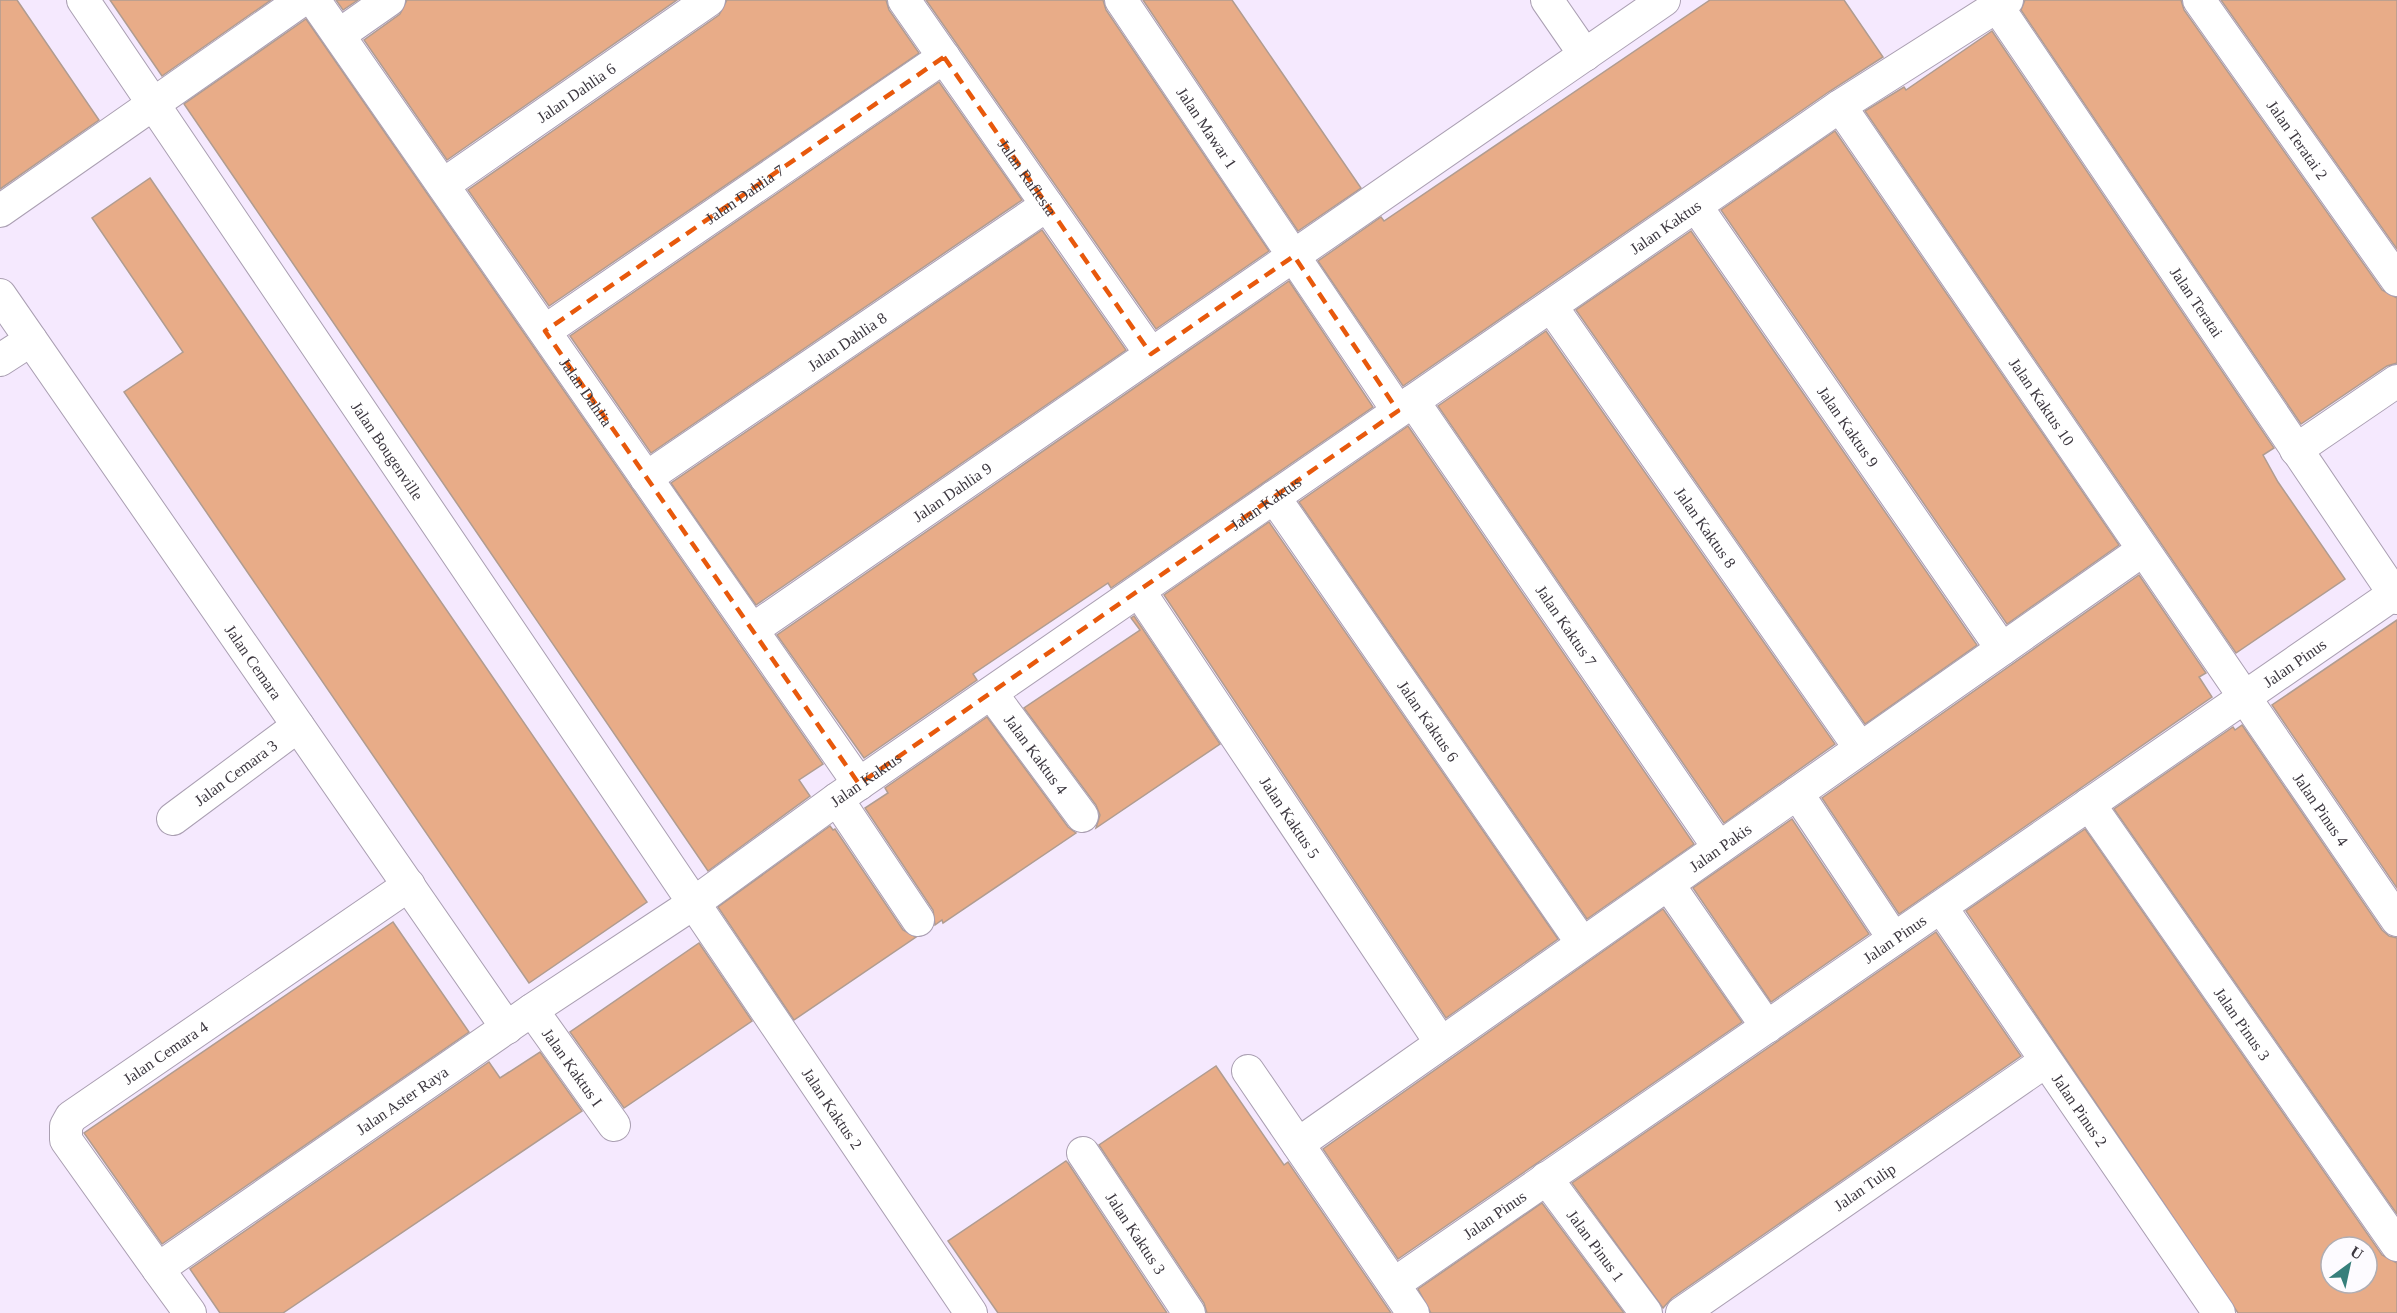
<svg xmlns="http://www.w3.org/2000/svg" width="2397" height="1313" font-family="Georgia,serif">
  <rect width="100%" height="100%" fill="#f5e9fe"/>
  <!-- building -->
  <g fill="#e8ac88" stroke="#b09c90" stroke-width="1.5" fill-rule="evenodd">
    <polygon points="0,0 17,0 99,120 0,189"/>
    <polygon points="110,0 271,0 162,76"/>
    <polygon points="336,0 358,0 343,10"/>
    <polygon points="407,0 677,0 447,160 364,40 400,14"/>
    <polygon points="727,0 886,0 889,10 919,53 549,306 468,190 719,15"/>
    <polygon points="926,0 1103,0 1106,10 1269,251 1156,329"/>
    <polygon points="1143,0 1232,0 1361,188 1298,231"/>
    <polygon points="1710,0 1844,0 1883,57 1830,91 1403,386 1318,261 1381,217 1384,221"/>
    <polygon points="2025,0 2181,0 2184,10 2382,290 2397,298 2397,363 2387,366 2301,424 2021,10"/>
    <polygon points="2221,0 2397,0 2397,249"/>
    <polygon points="306,19 823,764 799,780 810,796 708,871 184,104"/>
    <polygon points="1992,31 2274,448 2263,455 2278,482 2345,579 2236,653 1865,111 1904,87 1906,90"/>
    <polygon points="939,82 1022,200 651,453 570,336"/>
    <polygon points="1835,131 2119,545 2007,624 1721,210"/>
    <polygon points="150,178 647,902 529,983 124,392 183,352 92,218"/>
    <polygon points="1042,230 1126,350 756,605 671,483"/>
    <polygon points="1691,231 1977,645 1865,724 1576,310"/>
    <polygon points="1289,281 1373,407 1111,588 1108,583 1010,649 973,674 977,680 864,758 777,635"/>
    <polygon points="1546,331 1835,744 1724,823 1438,406"/>
    <polygon points="1408,426 1694,844 1587,919 1299,502"/>
    <polygon points="1269,522 1558,939 1446,1018 1164,595"/>
    <polygon points="2139,575 2206,673 2199,677 2212,697 1899,914 1822,798"/>
    <polygon points="1134,616 1220,744 1096,828 1100,815 1096,805 1024,708 1140,630 1131,618"/>
    <polygon points="2397,620 2397,888 2272,705"/>
    <polygon points="987,717 1068,827 1076,833 943,923 942,920 935,925 933,910 865,808 888,793 885,788"/>
    <polygon points="2242,725 2382,930 2389,936 2397,938 2397,1214 2114,809 2233,727 2235,730"/>
    <polygon points="1792,819 1869,934 1771,1002 1693,888"/>
    <polygon points="830,826 833,830 835,829 903,930 916,937 794,1020 718,907"/>
    <path d="M2085 829 2382 1255 2397 1263V1313H2238L1966 911ZM2331 1247H2367V1283H2331Z"/>
    <polygon points="1663,909 1742,1022 1398,1259 1323,1149"/>
    <polygon points="393,922 469,1032 162,1244 84,1133"/>
    <polygon points="1936,932 2021,1056 1672,1298 1663,1308 1572,1183"/>
    <polygon points="699,943 752,1021 624,1108 570,1032"/>
    <polygon points="540,1052 582,1111 283,1313 220,1313 190,1269 489,1062 500,1078"/>
    <polygon points="1216,1066 1284,1165 1288,1162 1391,1313 1207,1313 1204,1303 1099,1145"/>
    <polygon points="1066,1161 1068,1163 1167,1313 998,1313 948,1241"/>
    <polygon points="1542,1203 1624,1313 1431,1313 1418,1289"/>
  </g>
  <g fill="none" stroke-linecap="round" stroke-linejoin="round">
    <defs>
      <g id="minor">
        <path id="s1" d="M83 0 971 1313"/>
        <path id="s2" d="M314 0 859 784"/>
        <path id="s3" d="M904 0 1151 354"/>
        <path id="s4" d="M1121 0 1398 411"/>
        <polyline points="1547,0 1585,55"/>
        <path id="s5" d="M2199 0 2397 280"/>
        <path id="s6" d="M1997 6 2397 598"/>
        <polyline points="339,35 389,0"/>
        <path id="s7" d="M1840 106 2397 920"/>
        <path id="s8" d="M443 185 709 0"/>
        <path id="s9" d="M1696 206 2002 649"/>
        <polyline points="0,211 302,0"/>
        <path id="s10" d="M0 295 507 1028"/>
        <path id="s11" d="M1551 306 1860 748"/>
        <path id="s12" d="M545 331 944 57"/>
        <polyline points="0,360 31,340"/>
        <path id="s13" d="M1413 401 1719 848"/>
        <polyline points="2296,450 2397,381"/>
        <path id="s14" d="M646 478 1047 205"/>
        <path id="s15" d="M1274 497 1582 943"/>
        <path id="s16" d="M1139 591 1441 1043"/>
        <path id="s17" d="M752 630 1664 0"/>
        <path id="s18" d="M991 693 1082 816"/>
        <polyline points="1797,793 1894,939"/>
        <polyline points="837,799 918,920"/>
        <path id="s19" d="M2089 804 2397 1245"/>
        <path id="s20" d="M173 819 298 726"/>
        <polyline points="1668,884 1767,1027"/>
        <path id="s21" d="M1941 907 2219 1313"/>
        <path id="s22" d="M532 1010 614 1125"/>
        <polyline points="1248,1071 1413,1313"/>
        <path id="s23" d="M1298 1144 2143 550"/>
        <path id="s24" d="M1083 1153 1189 1313"/>
        <path id="s25" d="M1546 1178 1646 1313"/>
        <path id="s26" d="M158 1269 66 1140V1126L71 1117 409 885"/>
        <path id="s27" d="M1394 1284 2394 594"/>
        <path id="s28" d="M190 1313 158 1269 532 1010 694 903 837 799 1840 106 2007 0"/>
        <path id="s29" d="M1682 1313 2046 1061"/>
      </g>
    </defs>
    <!-- minor casing -->
    <use href="#minor" stroke="#aa9fb2" stroke-width="34"/>
    <!-- minor -->
    <use href="#minor" stroke="#fff" stroke-width="32"/>
  </g>
  <!-- marked area -->
  <path fill="none" stroke="#e8590c" stroke-width="4.5" stroke-dasharray="12 8" stroke-linejoin="round" d="M944 57 1151 354 1294 256 1398 411 859 784 545 331Z"/>
  <g text-anchor="middle" dominant-baseline="central" stroke-width="4.5" stroke-linejoin="round" paint-order="stroke">
    <!-- street labels -->
    <g font-size="16" fill="#3c373f" stroke="#fdfbff">
      <text stroke="none"><textPath href="#s8" startOffset="162">Jalan Dahlia 6</textPath></text>
      <text stroke="none"><textPath href="#s4" startOffset="154">Jalan Mawar 1</textPath></text>
      <text stroke="none"><textPath href="#s5" startOffset="171">Jalan Teratai 2</textPath></text>
      <text stroke="none"><textPath href="#s3" startOffset="216">Jalan Raflesia</textPath></text>
      <text stroke="none"><textPath href="#s12" startOffset="242">Jalan Dahlia 7</textPath></text>
      <text stroke="none"><textPath href="#s28" startOffset="1887">Jalan Kaktus</textPath></text>
      <text stroke="none"><textPath href="#s6" startOffset="357">Jalan Teratai</textPath></text>
      <text stroke="none"><textPath href="#s14" startOffset="243">Jalan Dahlia 8</textPath></text>
      <text stroke="none"><textPath href="#s2" startOffset="477">Jalan Dahlia</textPath></text>
      <text stroke="none"><textPath href="#s7" startOffset="358">Jalan Kaktus 10</textPath></text>
      <text stroke="none"><textPath href="#s9" startOffset="268">Jalan Kaktus 9</textPath></text>
      <text stroke="none"><textPath href="#s1" startOffset="544">Jalan Bougenville</textPath></text>
      <text stroke="none"><textPath href="#s17" startOffset="243">Jalan Dahlia 9</textPath></text>
      <text stroke="none"><textPath href="#s28" startOffset="1401">Jalan Kaktus</textPath></text>
      <text stroke="none"><textPath href="#s11" startOffset="270">Jalan Kaktus 8</textPath></text>
      <text stroke="none"><textPath href="#s13" startOffset="272">Jalan Kaktus 7</textPath></text>
      <text stroke="none"><textPath href="#s10" startOffset="446">Jalan Cemara</textPath></text>
      <text stroke="none"><textPath href="#s27" startOffset="1094">Jalan Pinus</textPath></text>
      <text stroke="none"><textPath href="#s15" startOffset="272">Jalan Kaktus 6</textPath></text>
      <text stroke="none"><textPath href="#s18" startOffset="76">Jalan Kaktus 4</textPath></text>
      <text stroke="none"><textPath href="#s20" startOffset="78">Jalan Cemara 3</textPath></text>
      <text stroke="none"><textPath href="#s28" startOffset="915">Jalan Kaktus</textPath></text>
      <text stroke="none"><textPath href="#s7" startOffset="852">Jalan Pinus 4</textPath></text>
      <text stroke="none"><textPath href="#s16" startOffset="272">Jalan Kaktus 5</textPath></text>
      <text stroke="none"><textPath href="#s23" startOffset="516">Jalan Pakis</textPath></text>
      <text stroke="none"><textPath href="#s27" startOffset="608">Jalan Pinus</textPath></text>
      <text stroke="none"><textPath href="#s19" startOffset="268">Jalan Pinus 3</textPath></text>
      <text stroke="none"><textPath href="#s26" startOffset="297">Jalan Cemara 4</textPath></text>
      <text stroke="none"><textPath href="#s22" startOffset="70">Jalan Kaktus I</textPath></text>
      <text stroke="none"><textPath href="#s28" startOffset="351">Jalan Aster Raya</textPath></text>
      <text stroke="none"><textPath href="#s1" startOffset="1338">Jalan Kaktus 2</textPath></text>
      <text stroke="none"><textPath href="#s21" startOffset="246">Jalan Pinus 2</textPath></text>
      <text stroke="none"><textPath href="#s29" startOffset="222">Jalan Tulip</textPath></text>
      <text stroke="none"><textPath href="#s27" startOffset="122">Jalan Pinus</textPath></text>
      <text stroke="none"><textPath href="#s24" startOffset="96">Jalan Kaktus 3</textPath></text>
      <text stroke="none"><textPath href="#s25" startOffset="84">Jalan Pinus 1</textPath></text>
    </g>
  </g>
  <!-- north arrow -->
  <g transform="translate(2349 1265) rotate(33)"><circle r="28" fill="#fdfbff" stroke="#b0adb2" stroke-width="1.5"/>
  <path d="M0-4.5L10 22L0 15L-10 22Z" fill="#377f7b"/>
  <text y="-9" font-size="16" font-weight="bold" text-anchor="middle" fill="#3c373f">U</text>
  </g>
</svg>
